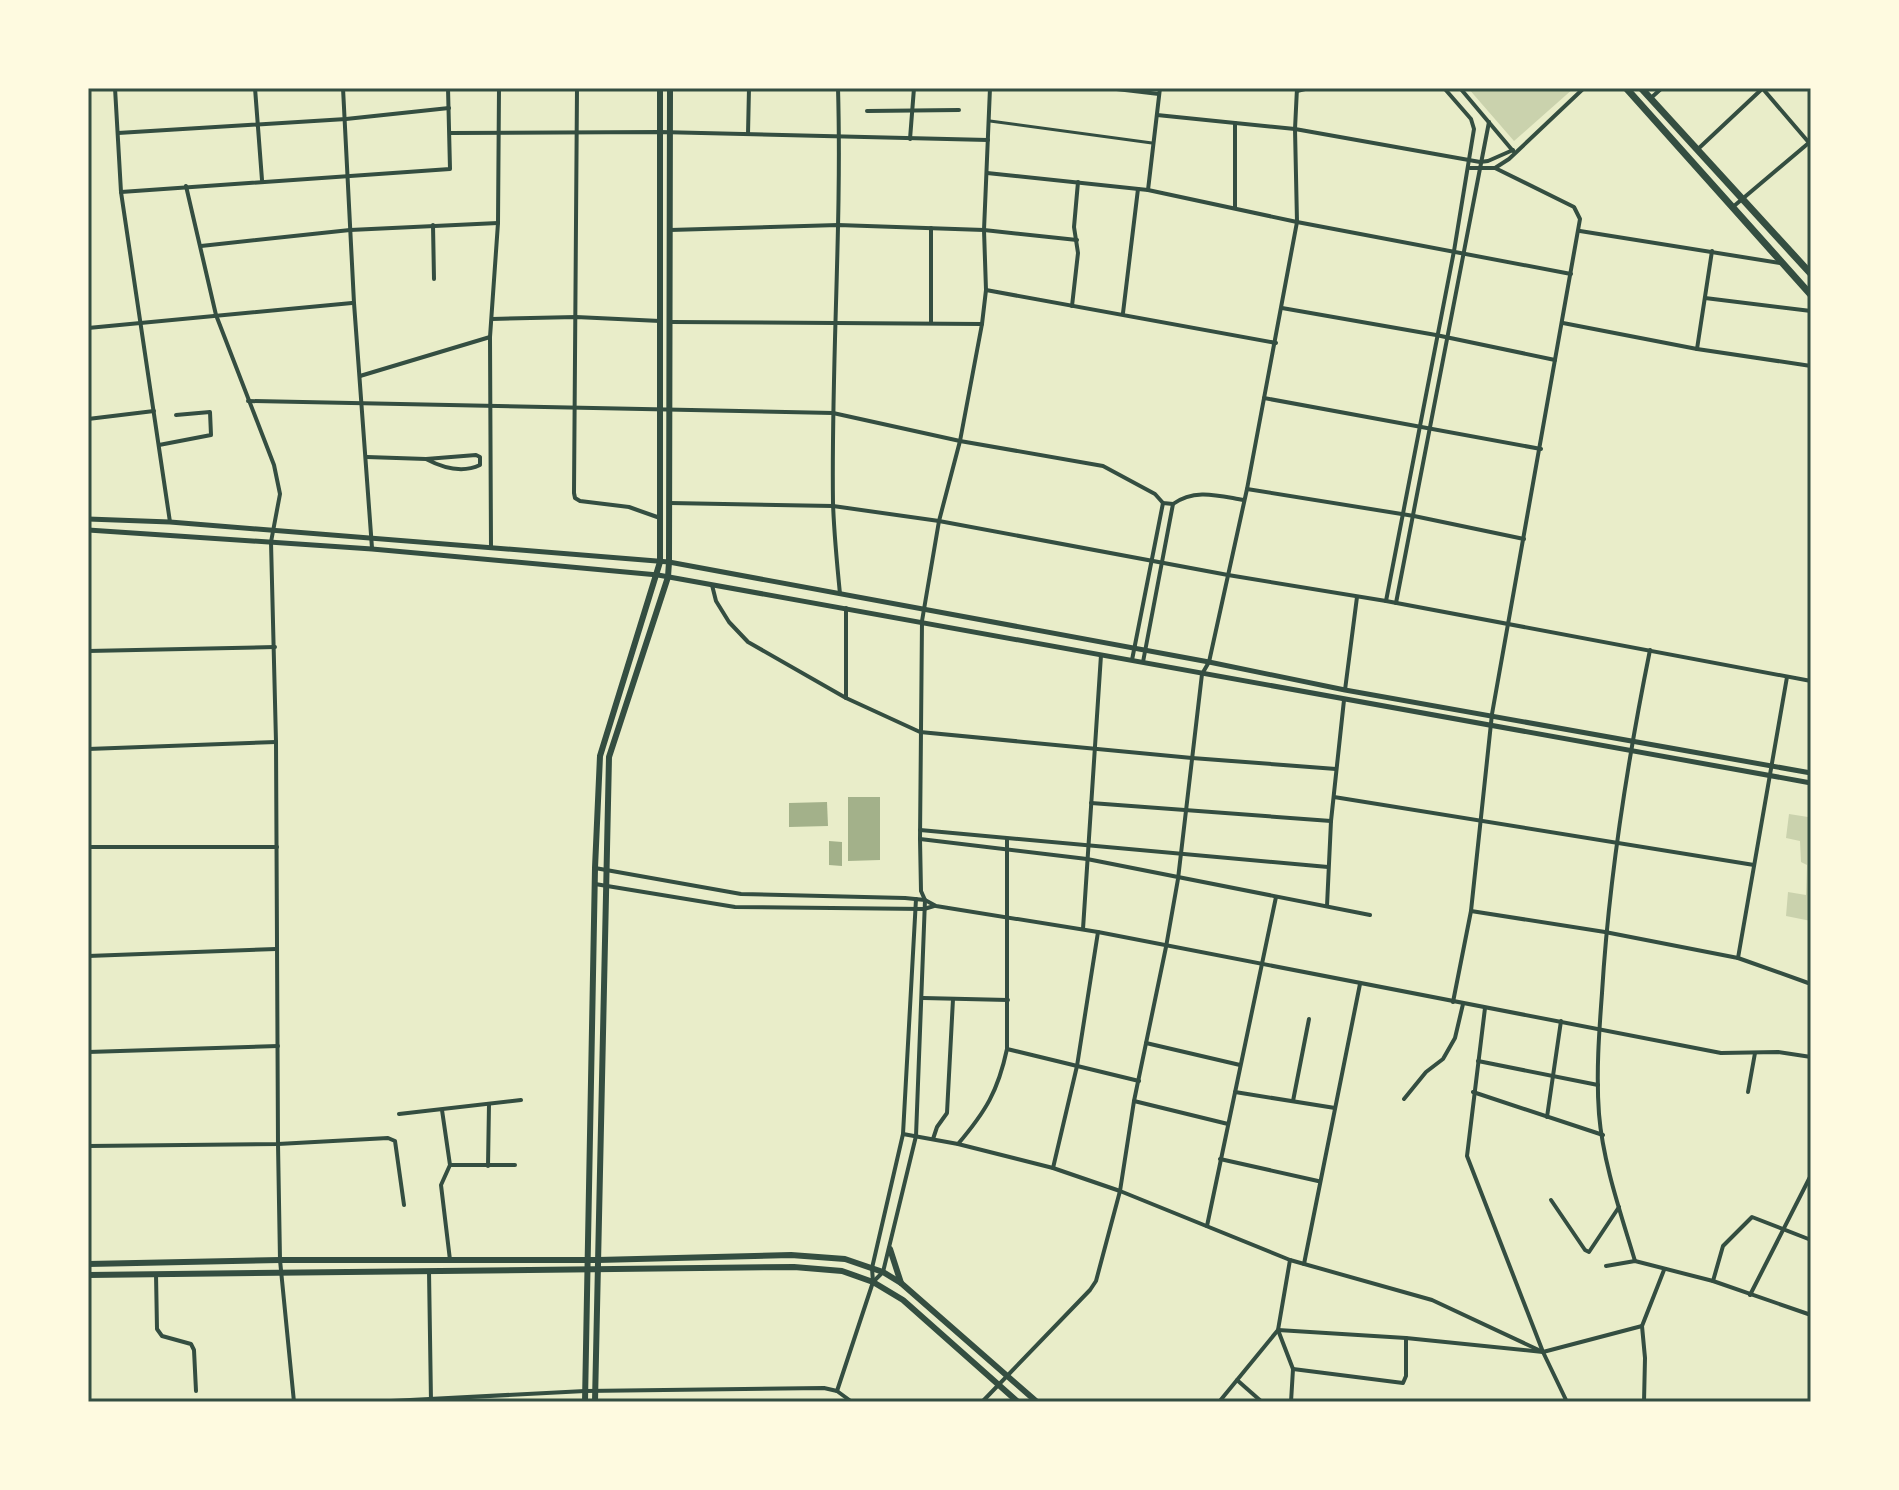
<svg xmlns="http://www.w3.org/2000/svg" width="1899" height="1490" font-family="Barlow,sans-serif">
  <rect width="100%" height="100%" fill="#e9edc9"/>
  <!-- green -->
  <g fill="#cad2ad">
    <polygon points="1468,88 1574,88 1514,141"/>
    <polygon points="1809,811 1811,812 1811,921 1786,916 1788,892 1806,895 1807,865 1801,862 1800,841 1786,838 1789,814 1808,817"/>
  </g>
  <!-- water -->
  <g fill="#a3b18a">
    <polygon points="848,797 880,797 880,860 848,861"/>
    <polygon points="827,802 828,826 789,827 789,803"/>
    <polygon points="829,841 842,842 842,866 829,865"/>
  </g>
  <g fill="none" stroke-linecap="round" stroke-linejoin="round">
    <!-- pedestrian -->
    <polyline stroke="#344e41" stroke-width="3" points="990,121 1152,143"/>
    <!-- minor -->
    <g stroke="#344e41" stroke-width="4">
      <polyline points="115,88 121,192 170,522"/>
      <polyline points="255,88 262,180"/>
      <polyline points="343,88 354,303 372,548"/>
      <polyline points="577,88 574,493 575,498 580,501 629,507 660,518"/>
      <path d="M838 88C842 226 831 364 833 503 834 533 837 564 840 594"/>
      <polyline points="1108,88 1159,94"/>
      <polyline points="1460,88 1513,151"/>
      <polyline points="1763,89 1811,145"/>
      <polyline points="1297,91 1309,88"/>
      <polyline points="1652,97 1662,88"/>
      <polyline points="867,111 959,110"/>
      <polyline points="1157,115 1295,129 1480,162 1488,161 1513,150"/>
      <polyline points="1235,123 1235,208"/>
      <polyline points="118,133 346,119 449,108"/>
      <polyline points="451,133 660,132 988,140"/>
      <polyline points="748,134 749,88"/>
      <polyline points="910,139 914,88"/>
      <polyline points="1698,149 1763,88"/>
      <polyline points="1470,168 1495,168 1509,159 1584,88"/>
      <polyline points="987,173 1148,190 1297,222 1571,274"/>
      <polyline points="186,186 216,315 274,465 280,494 271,542 276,742 278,1144 280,1260 294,1402"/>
      <polyline points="1148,190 1160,88"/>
      <polyline points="121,192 450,169 448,88"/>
      <polyline points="1734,206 1811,141"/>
      <polyline points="433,225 434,279"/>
      <polyline points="931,228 931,323"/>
      <polyline points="670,230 838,225 984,230 1077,240"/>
      <polyline points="1580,231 1780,263"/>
      <polyline points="201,246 350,230 498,223"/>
      <polyline points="986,290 1276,343"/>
      <polyline points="1705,298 1811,311"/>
      <polyline points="1072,306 1078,253 1074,227 1078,182"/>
      <polyline points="1282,308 1436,335 1555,360"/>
      <polyline points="1123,313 1138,189"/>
      <polyline points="492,319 576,317 660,321"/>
      <polyline points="671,322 982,324"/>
      <polyline points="1563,323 1697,349 1811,366"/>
      <polyline points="88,328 352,303"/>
      <polyline points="1697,349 1712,251"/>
      <polyline points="360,376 490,337"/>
      <polyline points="1264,398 1541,449"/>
      <path d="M248 401 833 413 960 441 1103 466 1155 494 1163 503 1173 504C1195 488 1219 496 1244 500"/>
      <polyline points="88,419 154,411"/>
      <polyline points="159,445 211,435 210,412 176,415"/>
      <path d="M367 457 426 459 476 455 480 457V465C463 473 443 468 426 459"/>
      <polyline points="1247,489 1414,516 1524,539"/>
      <polyline points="670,503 833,506 939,521 1228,575 1386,601 1811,681"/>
      <polyline points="491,548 490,337 498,223 499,88"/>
      <polyline points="712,585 716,601 729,622 748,642 846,698 920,732 1192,758 1336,769"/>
      <polyline points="1386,601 1454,251 1474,129 1471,119 1444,88"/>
      <polyline points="1396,603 1489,122"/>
      <polyline points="846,608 846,698"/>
      <polyline points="88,651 275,647"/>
      <polyline points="1132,660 1163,503"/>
      <polyline points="1143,662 1173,504"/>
      <polyline points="1345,690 1357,597"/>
      <polyline points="88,749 276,742"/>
      <polyline points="1334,797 1754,865"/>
      <polyline points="1091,803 1331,821"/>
      <polyline points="920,830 1328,867"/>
      <polyline points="920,839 1087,859 1370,915"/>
      <polyline points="88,847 277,847"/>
      <polyline points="595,868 741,894 905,898 925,900 936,906 1098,932 1721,1053 1778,1052 1811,1057"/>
      <polyline points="595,884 735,907 924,909 934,906"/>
      <polyline points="1327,906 1331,821 1344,700"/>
      <polyline points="1471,911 1605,932 1738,958 1811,984"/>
      <polyline points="1083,929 1101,655"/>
      <polyline points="88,956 276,949"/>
      <polyline points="1738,958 1787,677"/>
      <polyline points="923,998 1008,1000"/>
      <polyline points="1453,1002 1471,911 1492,714 1580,219 1574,207 1495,168"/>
      <polyline points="1485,1008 1467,1156 1543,1352 1567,1402"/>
      <polyline points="1146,1043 1240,1065"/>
      <polyline points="1007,1049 1139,1081"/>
      <polyline points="88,1052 278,1046"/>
      <polyline points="1478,1061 1598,1085"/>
      <polyline points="1235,1092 1335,1108"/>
      <polyline points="1473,1092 1603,1135"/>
      <polyline points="1748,1092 1755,1053"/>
      <polyline points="1404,1099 1426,1072 1443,1059 1455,1038 1463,1004"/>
      <polyline points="1134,1101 1228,1124"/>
      <polyline points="1293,1101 1309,1019"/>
      <polyline points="442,1110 450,1165 441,1185 450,1260"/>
      <polyline points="399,1114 521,1100"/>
      <polyline points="1547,1117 1561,1021"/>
      <polyline points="903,1134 958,1144 1053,1168 1120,1191 1290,1260 1432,1300 1543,1352"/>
      <polyline points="933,1139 937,1127 947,1113 953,999"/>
      <path d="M958 1144C986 1111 998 1091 1007 1049V839"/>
      <polyline points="88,1146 278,1144 388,1138 395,1141 404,1205"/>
      <polyline points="1220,1159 1318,1181"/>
      <polyline points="450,1165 515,1165"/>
      <polyline points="488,1166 489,1104"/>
      <polyline points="1053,1168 1077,1066 1098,932"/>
      <polyline points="1551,1200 1585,1250 1589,1252 1619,1207"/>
      <polyline points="1207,1226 1276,897"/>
      <polyline points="1290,1260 1278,1330 1293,1369 1291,1402"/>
      <path d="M1635 1261C1621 1214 1603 1163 1599 1114 1596 1074 1599 1033 1602 993 1609 877 1627 764 1650 650"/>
      <polyline points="1304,1264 1360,984"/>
      <polyline points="1606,1266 1635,1261 1713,1281 1811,1315"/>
      <polyline points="429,1271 431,1402"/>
      <polyline points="156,1274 157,1329 162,1336 191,1344 194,1350 196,1391"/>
      <polyline points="1713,1281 1723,1246 1752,1217 1811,1240"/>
      <polyline points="873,1282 883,1272 916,1136 925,900 921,891 920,839 922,621 939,521 960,441 982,324 986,290 984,230 990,88"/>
      <polyline points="1750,1295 1811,1175"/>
      <polyline points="1293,1369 1403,1383 1406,1376 1406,1338"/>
      <polyline points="1237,1380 1262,1402"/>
      <polyline points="837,1391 873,1282 872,1268 903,1134 916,899"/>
      <polyline points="372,1402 585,1391 824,1388 837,1391 852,1402"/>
      <polyline points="982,1402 1090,1290 1096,1281 1120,1191 1134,1101 1166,947 1178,879 1202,674 1209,662 1247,489 1297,222 1295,129 1297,88"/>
      <polyline points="1219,1402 1278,1330 1406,1338 1543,1352 1642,1326"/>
      <polyline points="1644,1402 1645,1358 1642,1326 1664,1270"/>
    </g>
    <!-- tertiary -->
    <g stroke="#344e41" stroke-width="5">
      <polyline points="88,519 170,522 669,562 1209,662 1345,690 1811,773"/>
      <polyline points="88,530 372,549 658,575 1811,783"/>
    </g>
    <!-- secondary -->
    <g stroke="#344e41" stroke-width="6">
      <polyline points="890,1249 901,1283"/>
      <polyline points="88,1264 280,1260 598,1260 791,1255 845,1259 883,1272 901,1283 1037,1402"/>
      <polyline points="88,1275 794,1267 842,1271 873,1282 903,1300 1018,1402"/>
      <polyline points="585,1402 595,868 600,756 660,562 660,88"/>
      <polyline points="595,1402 609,757 668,577 669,562 670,88"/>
    </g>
    <!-- primary -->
    <g stroke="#344e41" stroke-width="7">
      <polyline points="1626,88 1811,295"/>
      <polyline points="1641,88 1811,274"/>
    </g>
  </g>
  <!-- border -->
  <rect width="1899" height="1490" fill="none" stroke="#fefae0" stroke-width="180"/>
  <rect x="90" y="90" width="1719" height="1310" fill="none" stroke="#344e41" stroke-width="3"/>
</svg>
